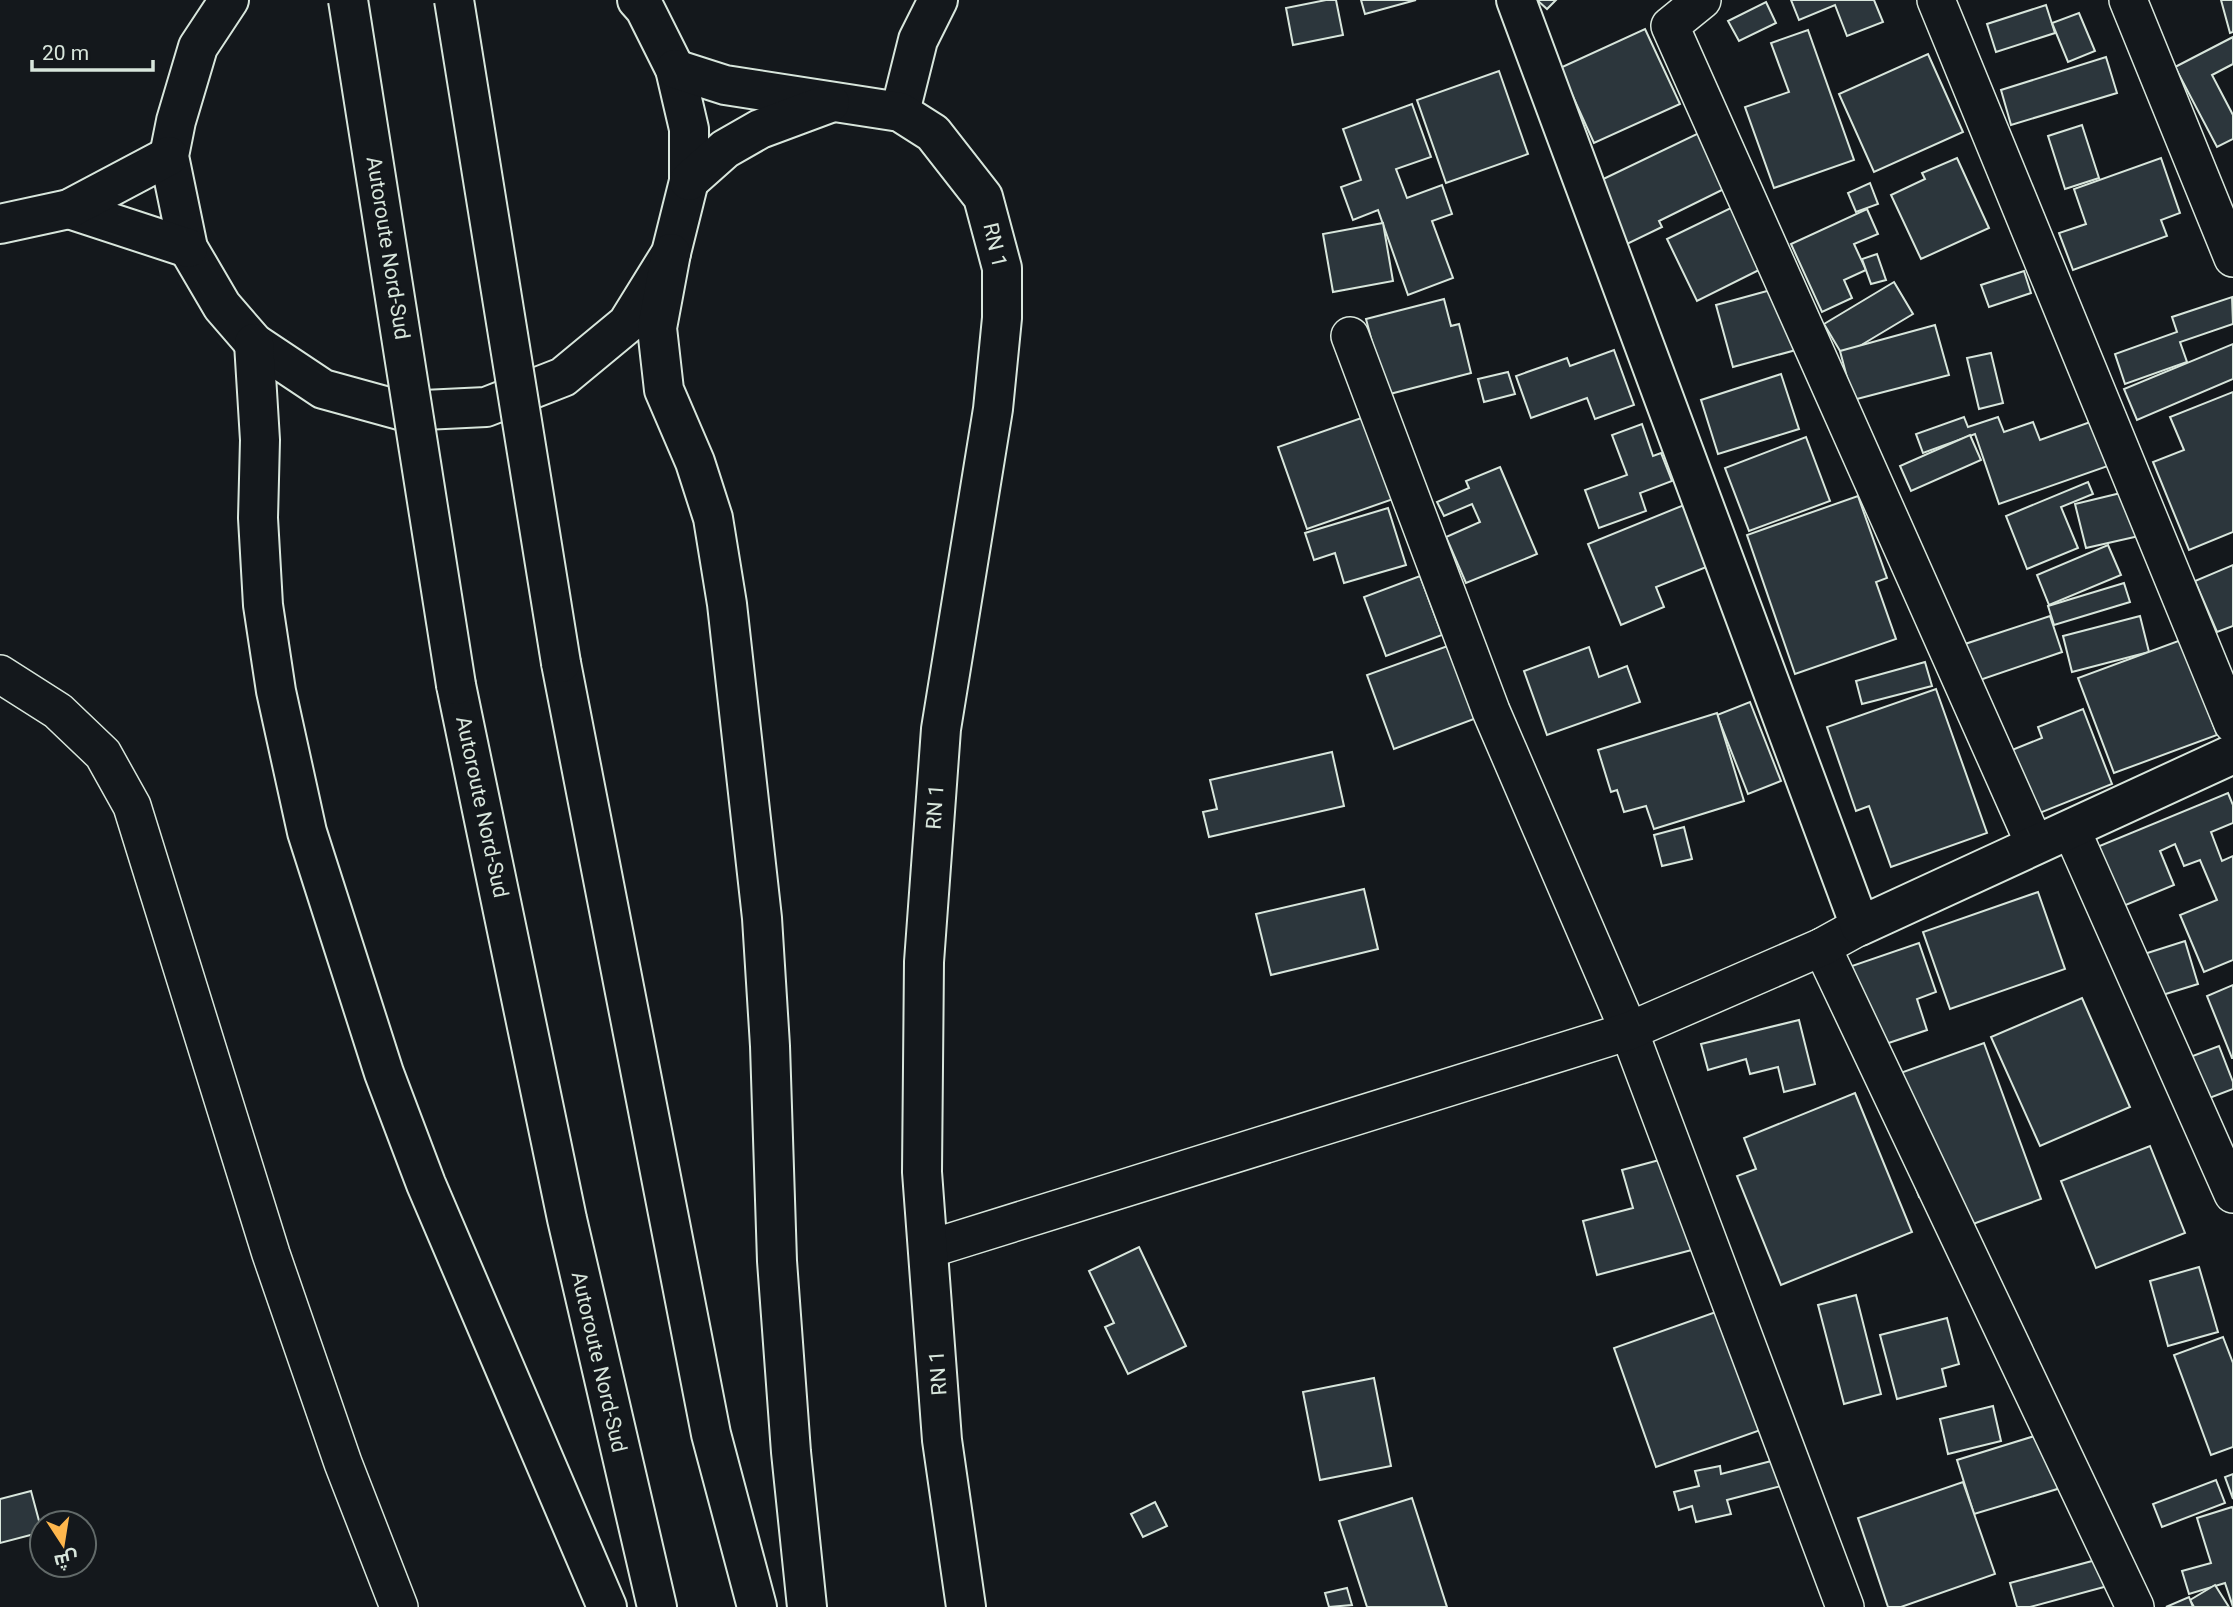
<svg xmlns="http://www.w3.org/2000/svg" width="2233" height="1607" font-family="Roboto,Cairo,sans-serif">
  <rect width="100%" height="100%" fill="#14181c"/>
  <!-- building -->
  <g fill="#2c363c" stroke="#d8e6dc" stroke-width="2">
    <polygon points="1326,0 1336,0 1343,35 1293,45 1286,8"/>
    <polygon points="1361,0 1416,0 1365,14"/>
    <polygon points="1537,0 1556,0 1547,9"/>
    <polygon points="1791,0 1874,0 1883,22 1847,36 1835,5 1799,20"/>
    <polygon points="2221,0 2233,0 2233,32 2230,33"/>
    <polygon points="1766,2 1776,23 1739,41 1728,21"/>
    <polygon points="2046,5 2055,33 1996,52 1987,24"/>
    <polygon points="2079,13 2095,51 2068,62 2052,23"/>
    <polygon points="1645,29 1680,104 1594,143 1560,68"/>
    <polygon points="1808,30 1854,160 1774,188 1745,107 1789,92 1771,43"/>
    <polygon points="2233,37 2233,64 2212,75 2233,115 2233,139 2217,147 2175,67"/>
    <polygon points="1928,54 1963,132 1874,172 1839,94"/>
    <polygon points="2106,57 2117,93 2011,125 2001,90"/>
    <polygon points="1499,71 1528,154 1446,183 1417,100"/>
    <polygon points="1412,104 1431,157 1396,169 1407,198 1442,185 1452,214 1432,221 1453,278 1408,295 1378,210 1353,220 1341,187 1361,180 1343,129"/>
    <polygon points="2082,125 2099,178 2065,189 2048,136"/>
    <polygon points="1701,132 1728,187 1659,221 1662,227 1627,244 1597,182"/>
    <polygon points="1957,158 1989,228 1921,259 1891,195 1925,179 1922,173"/>
    <polygon points="2161,158 2180,213 2161,220 2167,236 2073,270 2059,233 2086,224 2074,189"/>
    <polygon points="1870,183 1878,204 1856,212 1848,193"/>
    <polygon points="1739,204 1769,265 1697,301 1667,239"/>
    <polygon points="1867,209 1878,234 1854,244 1866,270 1844,280 1852,298 1822,312 1791,244"/>
    <polygon points="1383,223 1393,281 1333,292 1323,234"/>
    <polygon points="1877,254 1886,280 1871,284 1862,259"/>
    <polygon points="2024,271 2031,293 1989,307 1981,285"/>
    <polygon points="1894,282 1913,314 1843,356 1824,324"/>
    <polygon points="1778,288 1796,350 1733,367 1716,305"/>
    <polygon points="2232,297 2233,324 2180,342 2187,362 2125,384 2115,354 2177,332 2172,317"/>
    <polygon points="1444,299 1451,326 1459,324 1471,373 1386,395 1366,319"/>
    <polygon points="1935,325 1949,375 1853,400 1840,351"/>
    <polygon points="2233,344 2233,379 2137,420 2124,389"/>
    <polygon points="1614,350 1634,405 1595,419 1587,398 1531,418 1516,376 1567,358 1570,366"/>
    <polygon points="1991,353 2003,403 1979,409 1967,358"/>
    <polygon points="1508,372 1515,394 1484,402 1478,379"/>
    <polygon points="1781,374 1799,429 1718,454 1701,400"/>
    <polygon points="2233,392 2233,532 2189,550 2153,462 2184,450 2170,417"/>
    <polygon points="1370,415 1399,497 1307,529 1278,447"/>
    <polygon points="1964,417 1968,427 1998,417 2004,432 2033,422 2040,440 2093,421 2108,466 1999,504 1975,434 1923,453 1916,434"/>
    <polygon points="1642,424 1653,456 1661,453 1672,481 1640,493 1646,511 1599,528 1585,490 1627,475 1612,435"/>
    <polygon points="1970,435 1981,460 1911,491 1900,466"/>
    <polygon points="1806,437 1830,501 1749,531 1725,468"/>
    <polygon points="1500,467 1537,554 1466,583 1446,537 1480,522 1472,504 1444,516 1437,502 1469,488 1466,481"/>
    <polygon points="2088,482 2093,494 2061,507 2078,548 2027,569 2006,516"/>
    <polygon points="2129,491 2139,536 2086,548 2075,504"/>
    <polygon points="1858,496 1887,578 1876,582 1896,639 1795,674 1747,535"/>
    <polygon points="1684,505 1709,566 1656,587 1664,607 1621,625 1588,544"/>
    <polygon points="1388,508 1406,565 1344,583 1335,553 1314,560 1305,533"/>
    <polygon points="2108,545 2121,575 2049,605 2037,575"/>
    <polygon points="2233,565 2233,626 2217,632 2195,581"/>
    <polygon points="1420,576 1442,635 1386,656 1364,597"/>
    <polygon points="2124,583 2130,602 2054,625 2048,606"/>
    <polygon points="2050,616 2062,652 1977,681 1965,644"/>
    <polygon points="2140,616 2149,652 2072,672 2063,636"/>
    <polygon points="2181,640 2217,735 2114,773 2078,678"/>
    <polygon points="1456,643 1482,716 1394,749 1367,675"/>
    <polygon points="1589,647 1599,677 1627,666 1640,702 1547,735 1524,671"/>
    <polygon points="1925,662 1932,686 1862,704 1856,681"/>
    <polygon points="1936,689 1987,833 1891,867 1869,806 1856,811 1827,727"/>
    <polygon points="1750,702 1781,781 1748,794 1717,715"/>
    <polygon points="2083,709 2112,784 2032,816 2007,752 2042,738 2038,727"/>
    <polygon points="1717,713 1744,801 1654,829 1646,806 1624,812 1617,790 1611,792 1598,750"/>
    <polygon points="1332,752 1344,806 1209,837 1203,812 1217,809 1210,780"/>
    <polygon points="2228,793 2233,805 2233,823 2211,832 2222,861 2233,856 2233,960 2204,972 2180,915 2217,900 2200,860 2184,866 2175,844 2160,851 2174,885 2092,919 2068,859"/>
    <polygon points="1684,827 1692,859 1662,866 1654,835"/>
    <polygon points="1364,889 1378,949 1271,975 1256,914"/>
    <polygon points="2038,892 2065,969 1950,1009 1923,932"/>
    <polygon points="2185,941 2198,984 2130,1005 2116,963"/>
    <polygon points="1919,943 1936,992 1917,999 1927,1030 1874,1048 1846,968"/>
    <polygon points="2233,985 2233,1058 2232,1058 2207,996"/>
    <polygon points="2082,998 2130,1107 2040,1146 1991,1037"/>
    <polygon points="1799,1020 1815,1084 1784,1092 1778,1067 1750,1074 1746,1059 1708,1070 1701,1044"/>
    <polygon points="1984,1043 2041,1199 1943,1235 1927,1194 1919,1197 1878,1081"/>
    <polygon points="2219,1046 2233,1082 2233,1089 2178,1110 2161,1068"/>
    <polygon points="1855,1093 1912,1232 1781,1285 1737,1176 1756,1169 1744,1138"/>
    <polygon points="2150,1146 2185,1233 2096,1268 2061,1181"/>
    <polygon points="1678,1155 1703,1247 1597,1275 1583,1221 1633,1208 1622,1170"/>
    <polygon points="1139,1247 1186,1346 1128,1374 1105,1327 1114,1323 1089,1271"/>
    <polygon points="2199,1267 2218,1332 2168,1346 2150,1281"/>
    <polygon points="1856,1295 1881,1394 1844,1404 1818,1305"/>
    <polygon points="1730,1307 1772,1426 1656,1467 1614,1348"/>
    <polygon points="1947,1318 1959,1364 1942,1369 1946,1386 1897,1399 1880,1335"/>
    <polygon points="2223,1337 2233,1363 2233,1447 2211,1455 2174,1355"/>
    <polygon points="1374,1378 1391,1466 1320,1480 1303,1392"/>
    <polygon points="1993,1406 2001,1441 1948,1454 1940,1419"/>
    <polygon points="2057,1429 2074,1484 1974,1514 1957,1460"/>
    <polygon points="1779,1459 1785,1485 1727,1500 1731,1514 1696,1522 1692,1506 1679,1510 1674,1492 1699,1486 1695,1471 1720,1466 1721,1474"/>
    <polygon points="2233,1474 2233,1499 2225,1477"/>
    <polygon points="2216,1480 2225,1503 2162,1527 2153,1504"/>
    <polygon points="1963,1482 1995,1574 1901,1607 1888,1607 1858,1518"/>
    <polygon points="31,1491 42,1532 0,1543 0,1499"/>
    <polygon points="1412,1498 1447,1607 1367,1607 1339,1521"/>
    <polygon points="1155,1502 1167,1526 1143,1537 1131,1514"/>
    <polygon points="2232,1507 2233,1509 2233,1607 2225,1583 2189,1594 2182,1571 2211,1563 2197,1518"/>
    <polygon points="2107,1557 2115,1584 2030,1607 2017,1607 2010,1583"/>
    <polygon points="2215,1585 2229,1607 2194,1607 2190,1600"/>
    <polygon points="1347,1588 1352,1605 1329,1607 1325,1593"/>
    <polygon points="2189,1597 2193,1607 2166,1607"/>
  </g>
  <g fill="none" stroke-linecap="round" stroke-linejoin="round">
    <defs>
      <g id="minor">
        <polyline points="1702,0 1670,26 2035,845"/>
        <polyline points="1936,0 2233,724"/>
        <polyline points="2128,0 2233,258"/>
        <polyline points="1350,336 1491,711 1629,1031 1845,1607"/>
        <polyline points="0,674 58,711 103,754 132,806 271,1254 343,1463 399,1607"/>
        <polyline points="2071,829 2233,1194"/>
        <polyline points="1822,947 2135,1607"/>
        <polyline points="929,1249 1629,1031 1822,947 1860,926"/>
      </g>
      <g id="tertiary">
        <polyline points="1516,0 1860,926 2233,754"/>
        <polyline points="900,112 918,40 938,0"/>
      </g>
      <g id="primary">
        <polyline points="229,0 198,47 176,121 169,156 188,248 222,306 254,343 323,389 403,411 486,407 563,377 627,324 671,253 689,181 689,129 675,69 645,9 637,0"/>
        <polyline points="675,69 725,85 900,112 933,133 983,197 1002,268 1002,318 993,409 941,729 924,962 922,1172 942,1440 966,1607"/>
        <polyline points="689,181 725,149 760,129 830,103"/>
        <polyline points="69,209 188,248"/>
        <polyline points="0,224 69,209 169,156"/>
      </g>
      <g id="motorway">
        <polyline points="671,253 657,328 664,390 695,462 713,518 727,604 762,918 770,1046 777,1261 791,1452 807,1607"/>
        <polyline points="254,343 260,440 258,518 263,605 276,691 307,832 384,1073 426,1184 607,1607"/>
        <polyline points="561,663 711,1434 757,1607"/>
        <polyline points="456,685 567,1219 657,1607"/>
      </g>
    </defs>
    <!-- minor casing -->
    <use href="#minor" stroke="#d8e6dc" stroke-width="40"/>
    <!-- tertiary casing -->
    <use href="#tertiary" stroke="#d8e6dc" stroke-width="42"/>
    <!-- primary casing -->
    <use href="#primary" stroke="#d8e6dc" stroke-width="42"/>
    <!-- motorway casing -->
    <use href="#motorway" stroke="#d8e6dc" stroke-width="42"/>
    <!-- minor -->
    <use href="#minor" stroke="#14181c" stroke-width="37"/>
    <!-- tertiary -->
    <use href="#tertiary" stroke="#14181c" stroke-width="38"/>
    <!-- primary -->
    <use href="#primary" stroke="#14181c" stroke-width="38"/>
    <!-- motorway -->
    <use href="#motorway" stroke="#14181c" stroke-width="38"/>
    <defs>
      <g id="motorway-bridge">
        <polyline points="348,0 456,685"/>
        <polyline points="454,0 561,663"/>
      </g>
    </defs>
    <!-- motorway-bridge casing -->
    <use href="#motorway-bridge" stroke="#d8e6dc" stroke-width="42" stroke-linecap="butt"/>
    <!-- motorway-bridge -->
    <use href="#motorway-bridge" stroke="#14181c" stroke-width="38"/>
  </g>
  <g text-anchor="middle" dominant-baseline="central" stroke-width="5" stroke-linejoin="round" paint-order="stroke">
    <!-- street labels -->
    <g font-size="21" fill="#d8e6dc" stroke="#14181c">
      <text transform="translate(995 245) rotate(77)">RN 1</text>
      <text transform="translate(388 248) rotate(81)">Autoroute Nord-Sud</text>
      <text transform="translate(482 807) rotate(78)">Autoroute Nord-Sud</text>
      <text transform="translate(935 807) rotate(-86)">RN 1</text>
      <text transform="translate(599 1362) rotate(77)">Autoroute Nord-Sud</text>
      <text transform="translate(938 1373) rotate(-94)">RN 1</text>
    </g>
  </g>
  <!-- north arrow -->
  <g transform="translate(63 1544) rotate(168)"><circle r="33" fill="#14181c" stroke="#626a69" stroke-width="2"/>
  <path d="M0-5L12 26L0 18L-12 26Z" fill="#ffb74d"/>
  <text y="-10" font-size="19" font-weight="bold" text-anchor="middle" fill="#d8e6dc">ش</text>
  </g>
  <!-- scale -->
  <path d="M32 60v10h121v-10" fill="none" stroke="#d8e6dc" stroke-width="3.5"/>
  <text x="42" y="60" font-size="21" fill="#d8e6dc" stroke="#14181c" stroke-width="5" paint-order="stroke">20 m</text>
</svg>
